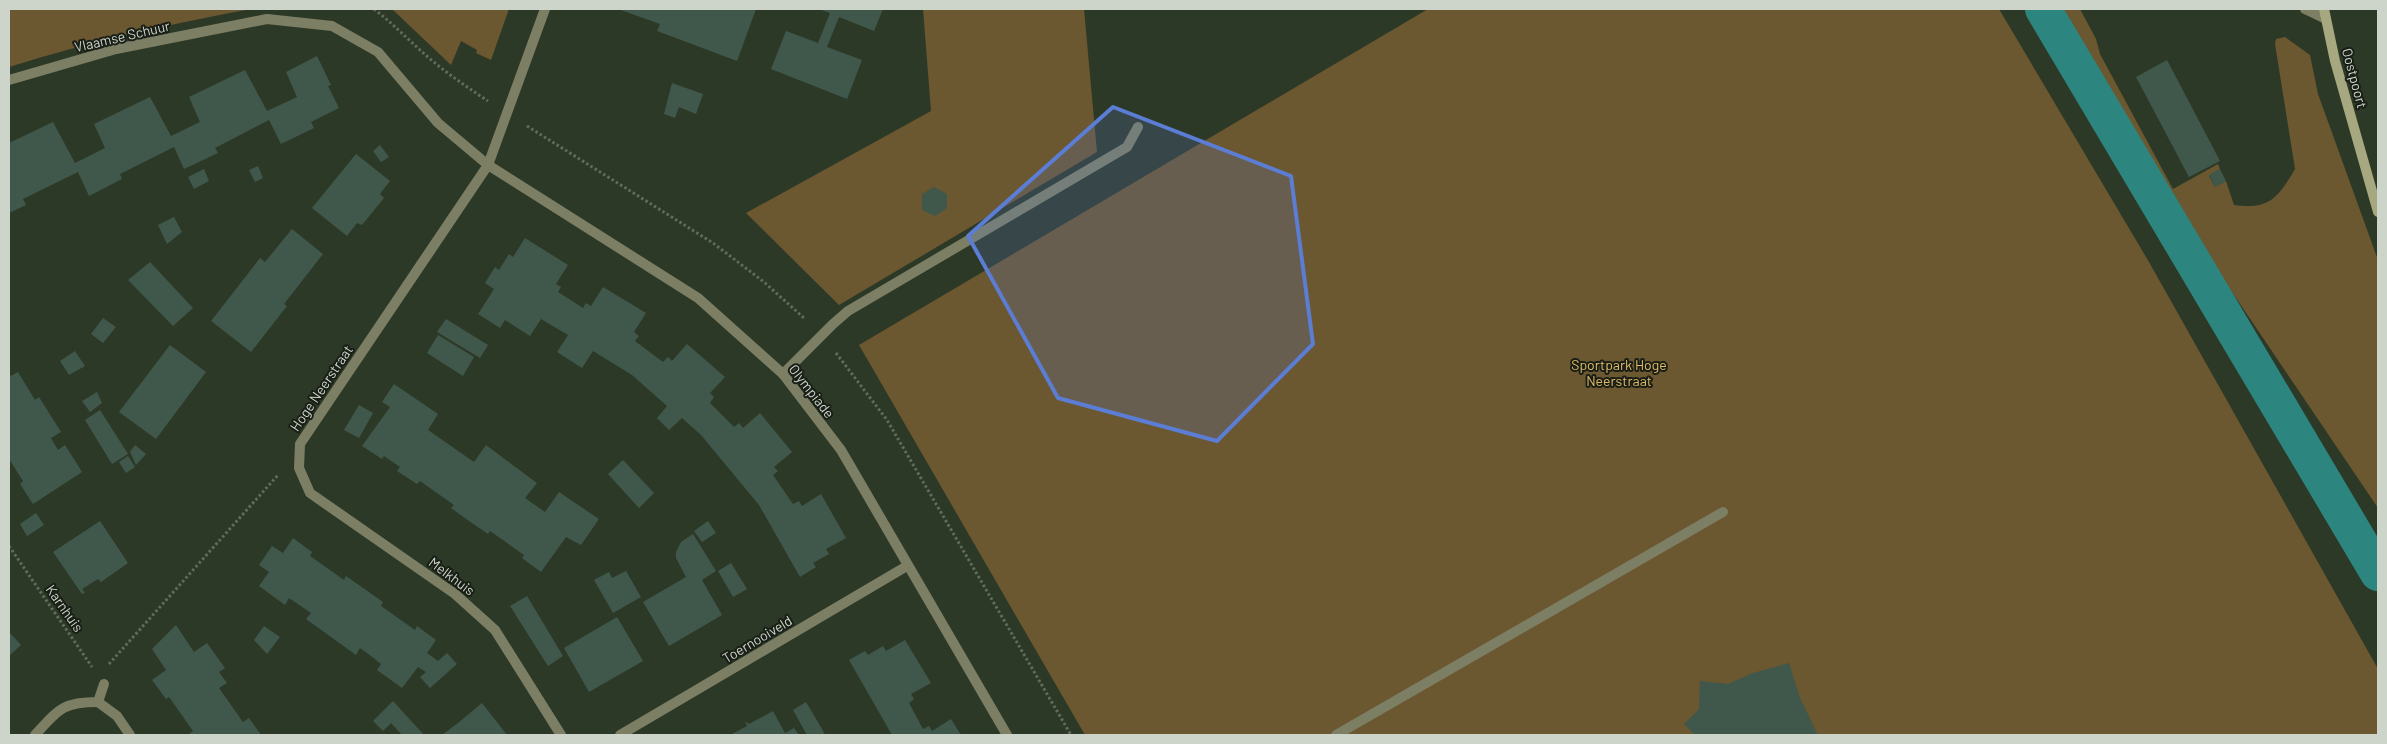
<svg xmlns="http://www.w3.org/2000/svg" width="2387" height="744" font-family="Barlow,sans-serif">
  <rect width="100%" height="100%" fill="#2d3927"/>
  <!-- green -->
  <g fill="#6b5730">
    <path d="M9 9H251C170 24 88 42 9 67Z"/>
    <polygon points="392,9 509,9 491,60 476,53 477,50 461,41 451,65"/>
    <polygon points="923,9 1084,9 1097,152 839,305 746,213 931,111"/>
    <polygon points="1428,9 1999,9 2149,262 2378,669 2378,735 1085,735 859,345"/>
    <path d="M2055 9H2080L2096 39 2100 54 2173 189 2218 164 2220 169 2209 176 2215 187 2226 181 2234 205C2269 210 2278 198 2295 169L2275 44 2276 39 2285 37 2310 55 2318 94 2378 260V508L2165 193Z"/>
  </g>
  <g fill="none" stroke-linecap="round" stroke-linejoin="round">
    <!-- canal -->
    <polyline stroke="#2d857f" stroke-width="36" points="2043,9 2378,573"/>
  </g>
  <!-- building -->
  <g fill="#40584b">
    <polygon points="618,9 756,9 737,61 657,31 660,24"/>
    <polygon points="819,9 883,9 874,31 839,17 827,47 862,60 847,99 771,69 786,31 818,43 830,13"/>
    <polygon points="317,56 331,85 328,86 339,108 311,122 314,128 281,144 269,120 215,148 218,153 184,169 174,147 120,174 122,179 89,196 78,172 23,199 26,205 9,213 9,143 53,122 75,163 105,148 94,124 150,97 171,136 200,122 189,97 245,70 267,111 297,97 286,72"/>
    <polygon points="2167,60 2220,161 2189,177 2136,77"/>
    <polygon points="672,83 703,94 696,114 679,107 675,118 664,114"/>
    <polygon points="380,145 389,157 381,162 373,151"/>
    <polygon points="356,154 390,181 380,194 384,198 362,225 357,223 347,236 312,208"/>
    <polygon points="258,166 263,178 255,182 249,170"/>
    <polygon points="204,169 209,181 194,189 188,177"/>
    <polygon points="2220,169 2226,181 2215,187 2209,175"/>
    <polygon points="934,187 947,194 947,208 935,216 922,210 922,194"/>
    <polygon points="174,217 182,232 167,244 158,225"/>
    <polygon points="292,229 323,254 284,304 287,306 251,352 211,321 260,258 265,262"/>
    <polygon points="525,238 568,265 556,284 561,287 558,292 583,308 586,303 591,306 603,287 646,313 634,332 639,336 635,341 663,362 668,357 672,361 687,344 725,377 710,393 714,397 710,403 734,427 739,423 743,428 760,413 792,452 774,467 778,471 773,475 793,504 799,501 802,506 821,494 846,538 826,549 829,554 813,563 816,567 800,577 759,505 701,435 682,418 669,430 657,418 667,406 632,375 593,351 582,368 557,352 568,335 541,319 530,336 505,320 500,328 478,314 494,289 485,283 495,267 499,270 509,254 513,257"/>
    <polygon points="150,262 193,308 173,326 128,280"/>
    <polygon points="103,318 116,327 103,343 91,334"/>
    <polygon points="446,319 488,345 480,358 437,332"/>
    <polygon points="438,335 474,357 463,376 427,353"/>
    <polygon points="170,345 206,372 156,439 119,412"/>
    <polygon points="75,351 85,366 69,375 60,361"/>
    <polygon points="18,372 35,400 39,397 61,432 51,438 58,450 65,445 82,472 33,504 20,484 23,481 9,459 9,373 11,376"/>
    <polygon points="394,384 438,414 428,430 474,462 486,445 537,483 525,498 545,512 559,492 599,519 581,545 566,537 541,572 522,558 524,555 490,531 488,534 469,521 451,508 454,505 420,481 417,484 397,471 400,467 384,456 382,459 362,446 390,407 382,402"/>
    <polygon points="97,392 102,403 90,412 82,401"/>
    <polygon points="359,405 373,413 359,438 344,430"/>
    <polygon points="100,410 128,454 112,464 85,420"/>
    <polygon points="135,445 146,454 136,465 130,452"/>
    <polygon points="128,456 135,467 126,473 119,462"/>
    <polygon points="623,460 654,493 639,508 608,474"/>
    <polygon points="36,513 44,525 27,536 20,524"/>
    <polygon points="100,521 128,563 101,582 98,579 82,589 85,593 82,594 53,552"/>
    <polygon points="708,521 716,533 702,542 694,531"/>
    <polygon points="693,534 716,571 702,580 722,615 669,646 643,602 686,577 676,558 676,552 681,542"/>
    <polygon points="293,538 312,552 310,556 344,580 346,576 383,602 381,606 415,630 417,626 436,640 427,653 438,661 447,653 457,664 430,688 420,677 426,672 418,667 402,688 377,670 381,664 371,656 360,648 356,655 306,619 311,613 289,598 285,605 259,586 269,572 259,565 272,546 283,553"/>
    <polygon points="731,563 747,589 733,597 718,571"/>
    <polygon points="626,571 641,597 613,613 594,580 609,572 612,578"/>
    <polygon points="527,596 563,656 548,666 510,606"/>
    <polygon points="617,617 643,661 589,692 564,648"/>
    <polygon points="176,625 194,652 207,643 225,668 219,672 227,683 219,688 243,722 249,718 261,735 190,735 189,734 193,731 169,697 166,699 152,680 166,670 152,649"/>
    <polygon points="264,626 280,637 267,654 254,640"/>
    <polygon points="9,632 21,645 9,656"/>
    <polygon points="905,640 931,683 911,694 914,699 909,703 923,729 929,726 932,731 951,719 961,735 892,735 849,660 865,651 868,655 883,646 886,651"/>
    <polygon points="1789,663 1800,698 1818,735 1695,735 1684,724 1699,709 1700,681 1728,684 1753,673"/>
    <polygon points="393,701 424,735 402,735 391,723 383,731 373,721"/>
    <polygon points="806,702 822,729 825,735 807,735 793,710"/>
    <polygon points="482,703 507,735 442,735 458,723"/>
    <polygon points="773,711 785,733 794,728 799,735 730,735 747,726 745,721 749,724"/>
  </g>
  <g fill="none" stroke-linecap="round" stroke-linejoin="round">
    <!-- path -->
    <g stroke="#616c5c" stroke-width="3" stroke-dasharray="2.5 2.5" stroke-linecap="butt">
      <path d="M374 9C396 26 413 45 435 63 452 77 470 89 488 101"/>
      <polyline points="527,126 713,243 764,282 805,319"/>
      <polyline points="836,353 887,420 1071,735"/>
      <polyline points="9,546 92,667"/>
      <polyline points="109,664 278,475"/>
    </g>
    <!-- service -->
    <g stroke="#7d7f65" stroke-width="10">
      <polyline points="2305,9 2326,19"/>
      <polyline points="783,374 833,324 848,311 1127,147 1138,127"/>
      <polyline points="1336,735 1723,512"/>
    </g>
    <!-- minor -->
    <g stroke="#7d7f65" stroke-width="10">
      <polyline points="545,9 488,165 300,444 299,468 310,493 455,594 495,630 561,735"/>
      <polyline points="9,80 116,49 267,19 332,26 378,52 438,123 488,165 698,298 783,374 841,450 1007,735"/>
      <polyline points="98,702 117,716 130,735"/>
      <path d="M35 735C58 710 62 702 98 702L104 684"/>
      <polyline points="620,735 907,566"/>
    </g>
    <!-- secondary -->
    <polyline stroke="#a6a87f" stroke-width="10" points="2324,9 2335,61 2378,212"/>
  </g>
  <!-- marked area -->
  <path fill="#5b7dd3" fill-opacity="0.2" stroke="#5b7dd3" stroke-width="4" stroke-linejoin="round" d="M1113 107 1291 176 1313 344 1217 441 1058 398 968 236Z"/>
  <g text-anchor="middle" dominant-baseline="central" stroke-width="4" stroke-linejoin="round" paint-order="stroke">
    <!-- street labels -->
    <g font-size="14" fill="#cdd5ca" stroke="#191f16">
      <text transform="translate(122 36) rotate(-13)">Vlaamse Schuur</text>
      <text transform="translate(2355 78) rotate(75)">Oostpoort</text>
      <text transform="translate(321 388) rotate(-56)">Hoge Neerstraat</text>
      <text transform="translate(812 391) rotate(52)">Olympiade</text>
      <text transform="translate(452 576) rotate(37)">Melkhuis</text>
      <text transform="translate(65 608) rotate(55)">Karnhuis</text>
      <text transform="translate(757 639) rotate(-31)">Toernooiveld</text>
    </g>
    <!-- park labels -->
    <g font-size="14" fill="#e4bb68" stroke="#191f16">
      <text x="1619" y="364">Sportpark Hoge<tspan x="1619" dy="16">Neerstraat</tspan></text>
    </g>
  </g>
  <!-- border -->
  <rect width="2387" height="744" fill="none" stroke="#cdd5ca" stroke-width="20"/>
</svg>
